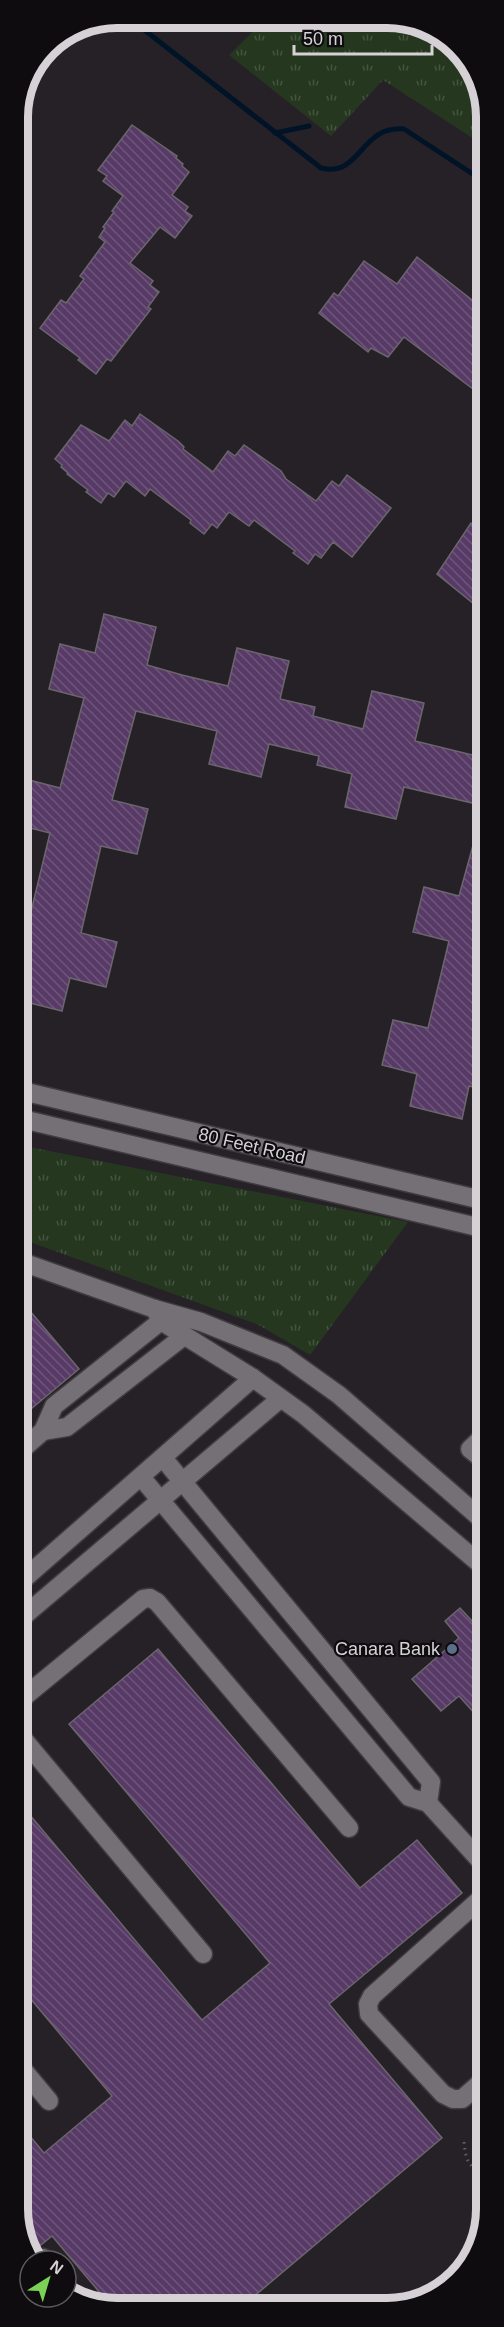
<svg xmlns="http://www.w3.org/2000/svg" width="504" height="2327" font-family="Helvetica,sans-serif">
  <defs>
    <pattern id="grass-tufts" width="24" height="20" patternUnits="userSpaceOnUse" patternTransform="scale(1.5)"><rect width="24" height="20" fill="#25381f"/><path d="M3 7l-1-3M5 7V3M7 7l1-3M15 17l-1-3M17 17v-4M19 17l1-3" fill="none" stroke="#44543f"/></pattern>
    <pattern id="building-back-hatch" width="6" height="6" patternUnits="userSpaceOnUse" patternTransform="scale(1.5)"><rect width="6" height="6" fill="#573a66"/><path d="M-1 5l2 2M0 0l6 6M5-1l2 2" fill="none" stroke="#6e557b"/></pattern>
  </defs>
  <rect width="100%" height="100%" fill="#262127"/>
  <!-- grass -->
  <g fill="url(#grass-tufts)">
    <polygon points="412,21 461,52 485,105 485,146 383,80 331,136 229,55 262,23"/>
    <polygon points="19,1145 408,1222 310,1355 257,1324 19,1238"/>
  </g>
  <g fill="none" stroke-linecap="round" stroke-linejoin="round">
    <!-- stream -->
    <g stroke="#011427" stroke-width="5">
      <path d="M138 25 321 168C361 178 360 125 404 129L485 182"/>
      <polyline points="275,133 309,126"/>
    </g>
  </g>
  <!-- building -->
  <g fill="url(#building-back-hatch)" stroke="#6b666d" stroke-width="1.5">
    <polygon points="132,125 177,156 176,158 183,164 182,166 189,172 172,195 188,207 185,211 192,216 175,238 160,227 130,263 153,281 150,285 159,292 148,307 151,309 111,361 107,359 96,374 78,360 80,358 40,328 61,300 66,303 84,279 80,276 105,242 99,237 105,228 103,227 114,212 112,211 123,196 103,181 107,176 98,170"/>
    <polygon points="417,257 485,310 485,398 404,337 388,357 371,348 368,352 319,313 334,293 338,296 364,261 397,284"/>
    <polygon points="140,414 178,441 184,447 183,449 213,472 228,451 235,456 244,445 281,471 286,479 316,501 332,481 339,486 347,475 391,508 352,557 333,542 321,558 315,554 308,564 293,553 295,551 254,520 249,526 229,512 217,528 212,524 204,534 190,523 191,520 150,489 145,496 126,481 114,497 108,493 101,503 86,492 88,490 67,474 68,473 61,467 62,465 55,459 81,425 109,441 125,420 132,426"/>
    <polygon points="471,523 485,534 485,613 437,574"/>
    <polygon points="104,614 156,627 147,665 182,675 228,686 237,648 289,661 280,699 315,707 313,716 363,729 372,691 424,703 415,741 485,758 485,806 404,787 396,819 345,807 352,774 317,765 319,756 269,744 261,777 209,764 217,731 136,711 112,800 148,809 137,854 101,846 81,933 117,942 106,987 70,978 62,1011 18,1000 18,918 29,920 50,833 18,825 18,807 25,779 60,788 84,698 49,689 60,644 95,653"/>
    <polygon points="480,820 485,821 485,1019 480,1041 485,1042 485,1090 469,1086 462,1119 410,1106 417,1074 382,1065 393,1020 428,1028 449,941 413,932 424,887 459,896"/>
    <polygon points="19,1298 79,1369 19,1419"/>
    <polygon points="460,1608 486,1636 486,1726 459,1696 441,1711 412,1679 459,1638 445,1621"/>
    <polygon points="158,1649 360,1888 417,1840 462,1893 329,2004 442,2138 240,2308 112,2307 52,2236 32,2252 19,2222 19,2123 44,2153 112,2096 19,1985 19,1802 202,2020 270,1963 69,1724"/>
  </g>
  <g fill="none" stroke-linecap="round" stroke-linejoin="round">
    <defs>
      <g id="minor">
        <polyline points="18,1090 486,1201"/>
        <polyline points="18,1118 486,1229"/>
        <polyline points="19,1261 155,1309 201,1322 283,1355 339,1395 486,1523"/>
        <polyline points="155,1309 161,1321 253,1378 303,1414 486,1569"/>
        <polyline points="43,1431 67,1427 184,1336"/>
        <polyline points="486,1434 470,1449 486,1462"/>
        <polyline points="19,1452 43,1431 54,1406 161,1321"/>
        <polyline points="163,1458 431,1782 428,1803"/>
        <polyline points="141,1477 409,1797 428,1803 486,1867"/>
        <polyline points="19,1583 253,1378"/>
        <polyline points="19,1620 280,1399"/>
        <polyline points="19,1701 143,1599 150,1598 157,1602 349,1828"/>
        <polyline points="19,1734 203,1954"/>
        <polyline points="486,1894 372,1996 368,2004 369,2014 443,2094 453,2099 462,2099 486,2078"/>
        <polyline points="19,2065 49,2101"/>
        <polyline points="39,2261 43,2258"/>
      </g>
    </defs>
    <!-- minor casing -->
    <use href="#minor" stroke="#3f3b3f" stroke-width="21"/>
    <!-- path -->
    <g stroke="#625d62" stroke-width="3" stroke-dasharray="1.5 4.5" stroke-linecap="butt">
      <path d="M464 2142C466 2162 468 2165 486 2177"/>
      <polyline points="482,2224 486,2190"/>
    </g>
    <!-- minor -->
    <use href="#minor" stroke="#756f76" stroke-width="18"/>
  </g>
  <!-- markers -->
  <circle fill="#5c6f8a" stroke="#0e0c0e" stroke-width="2" cx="452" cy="1649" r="6"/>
  <g text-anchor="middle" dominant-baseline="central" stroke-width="4.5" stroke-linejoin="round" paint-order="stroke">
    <!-- street labels -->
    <g font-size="18" fill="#d5d1d5" stroke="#0e0c0e">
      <text transform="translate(252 1146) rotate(13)">80 Feet Road</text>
    </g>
    <!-- poi labels -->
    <g font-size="18" fill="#d5d1d5" stroke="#0e0c0e" text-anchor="end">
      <text x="440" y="1649">Canara Bank</text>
    </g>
  </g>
  <!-- crop -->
  <path d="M0 0H504V2327H0ZM117 28H387A89 89 0 0 1 476 117V2209A89 89 0 0 1 387 2298H117A89 89 0 0 1 28 2209V117A89 89 0 0 1 117 28Z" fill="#0e0c0e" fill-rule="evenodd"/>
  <path fill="none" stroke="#d5d1d5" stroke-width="8" d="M117 28H387A89 89 0 0 1 476 117V2209A89 89 0 0 1 387 2298H117A89 89 0 0 1 28 2209V117A89 89 0 0 1 117 28Z"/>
  <!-- north arrow -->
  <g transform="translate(48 2279) rotate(37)"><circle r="28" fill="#0e0c0e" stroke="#5e5b5e" stroke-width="1.5"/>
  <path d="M0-4.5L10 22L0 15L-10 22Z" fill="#7bd155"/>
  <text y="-9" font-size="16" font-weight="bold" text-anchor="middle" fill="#d5d1d5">N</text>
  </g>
  <!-- scale -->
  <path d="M294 45v9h138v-9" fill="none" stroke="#d5d1d5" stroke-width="3"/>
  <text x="303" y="45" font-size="18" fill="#d5d1d5" stroke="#0e0c0e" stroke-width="4.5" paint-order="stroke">50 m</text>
</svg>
